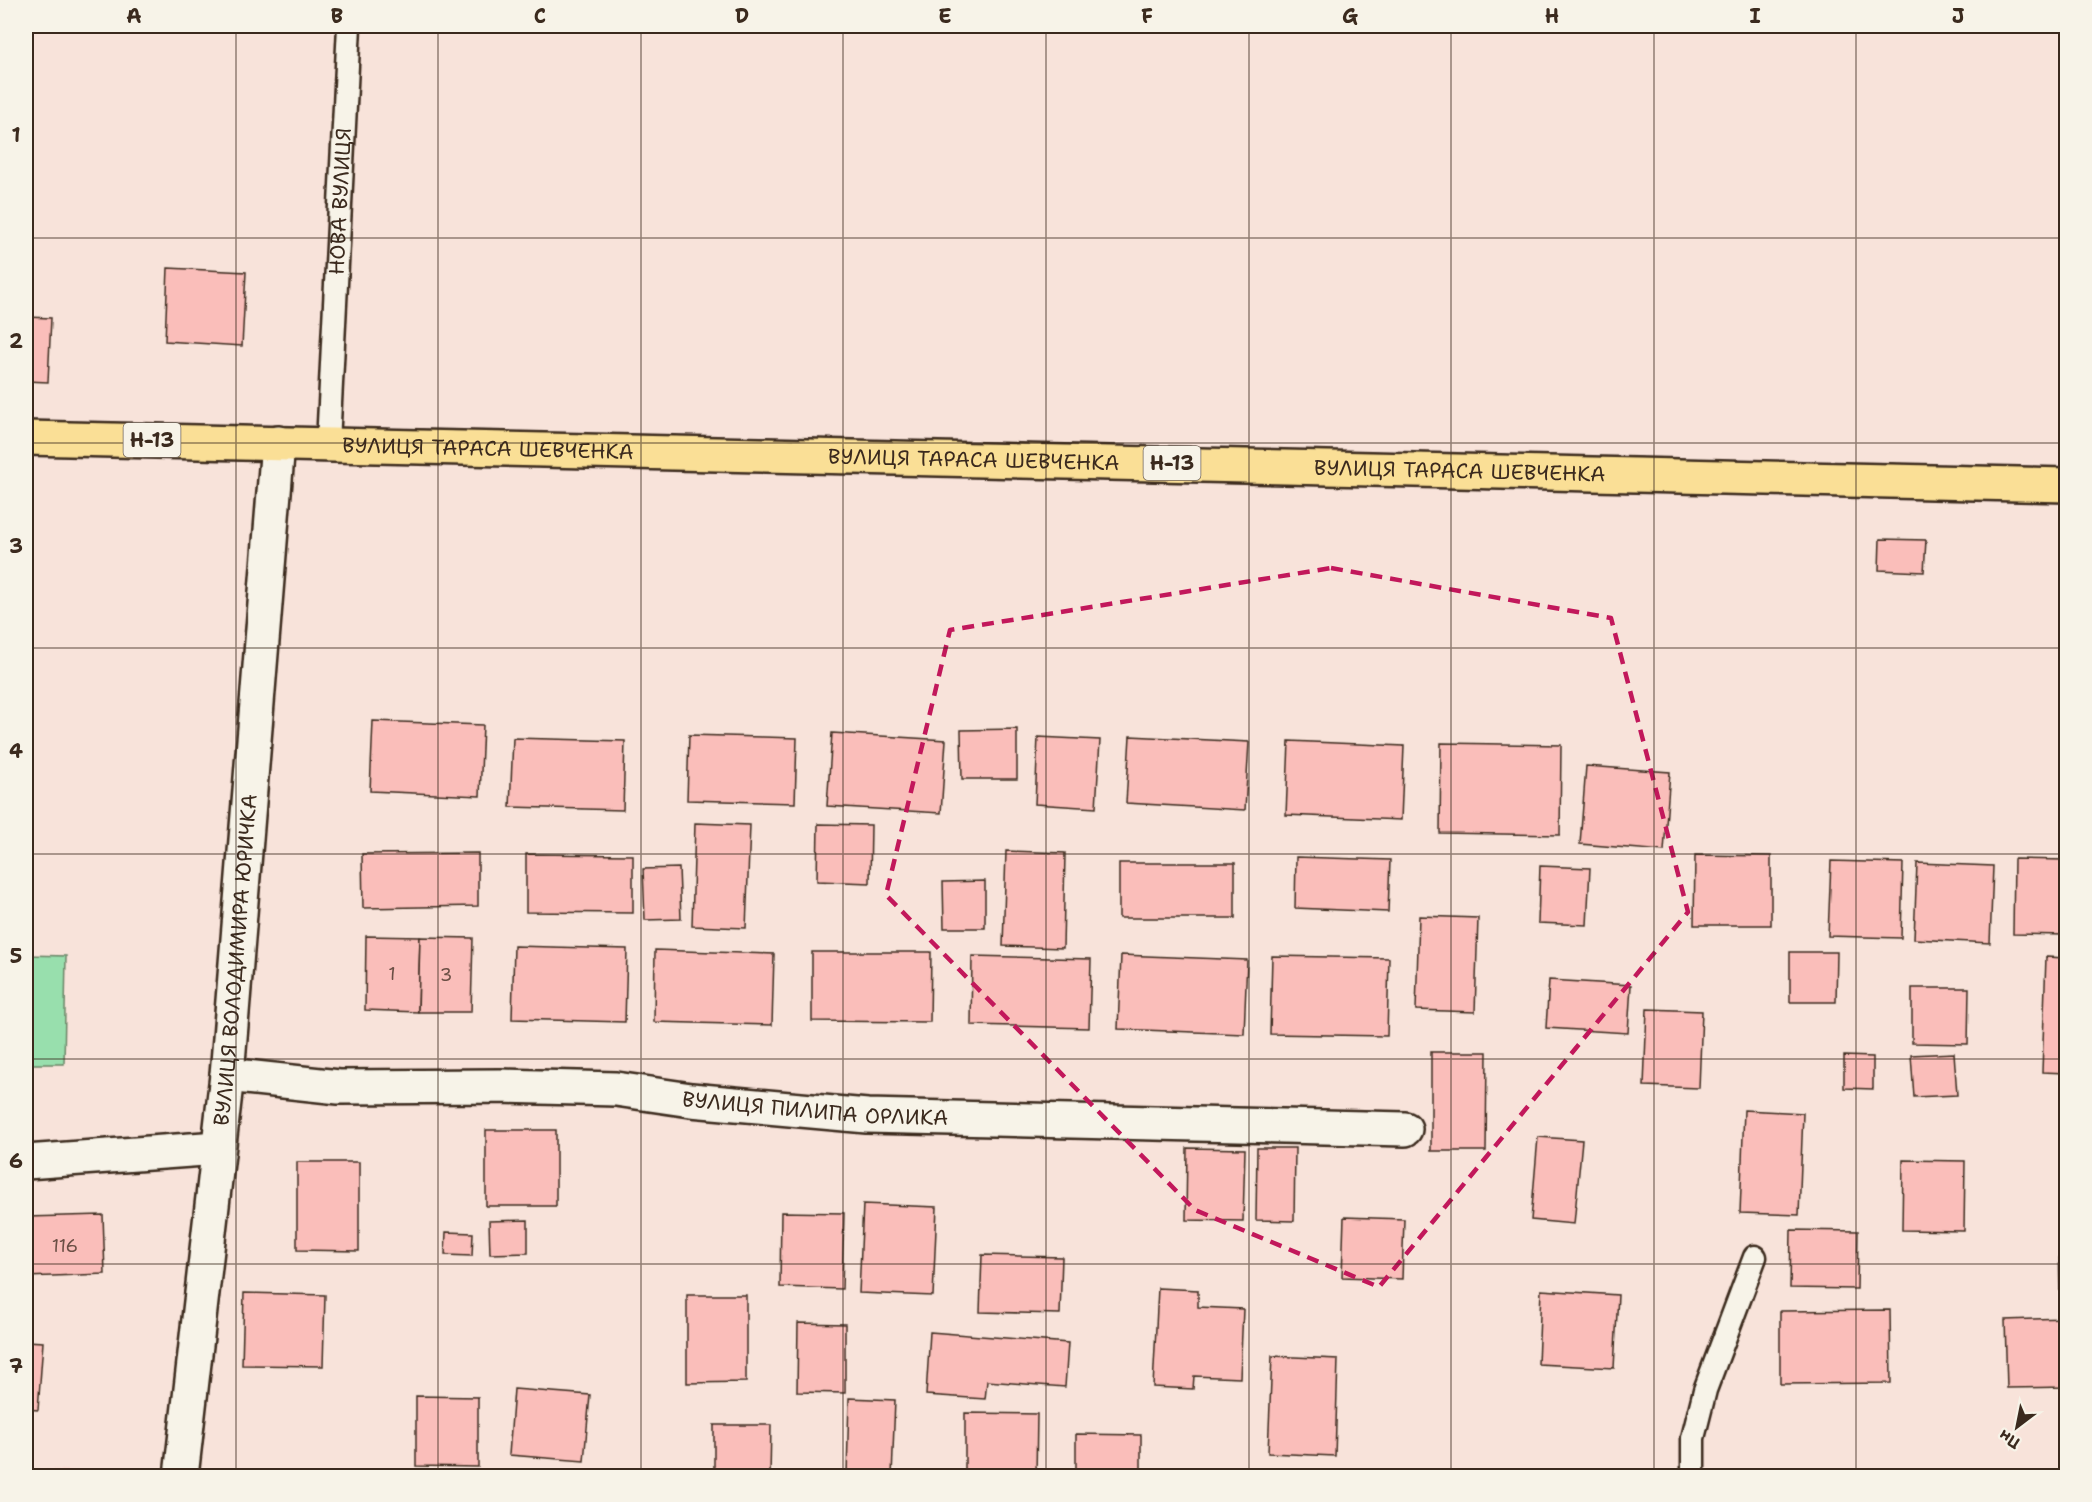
<svg xmlns="http://www.w3.org/2000/svg" width="2092" height="1502" font-family="'Shantell Sans',sans-serif">
  <rect width="100%" height="100%" fill="#f8e3da"/>
  <filter id="ink" filterUnits="userSpaceOnUse"><feTurbulence type="fractalNoise" baseFrequency=".0167" numOctaves="2"/><feDisplacementMap in="SourceGraphic" scale="12" xChannelSelector="R" yChannelSelector="G"/><feConvolveMatrix kernelMatrix="1 2 1 2 8 2 1 2 1" color-interpolation-filters="sRGB"/></filter>
  <g filter="url(#ink)">
    <!-- built -->
    <polygon fill="#f9d8d0" points="26,1468 147,1474 146,1476 26,1476"/>
    <!-- green -->
    <polygon fill="#98dfad" stroke="#6a8466" stroke-width="1.5" points="26,955 66,956 64,1064 26,1064"/>
    <!-- building -->
    <g fill="#fabeba" stroke="#3b2a1e" stroke-width="1.5">
      <polygon points="168,268 246,272 242,346 165,341"/>
      <polygon points="26,317 51,318 48,382 26,381"/>
      <polygon points="1880,539 1926,540 1924,572 1879,570"/>
      <polygon points="373,721 483,725 480,796 370,791"/>
      <polygon points="1017,729 1017,779 962,779 961,730"/>
      <polygon points="832,733 946,740 941,813 827,806"/>
      <polygon points="689,735 797,738 795,803 687,800"/>
      <polygon points="1130,736 1249,742 1245,810 1126,803"/>
      <polygon points="1038,737 1100,740 1096,808 1035,804"/>
      <polygon points="513,738 625,741 623,810 510,807"/>
      <polygon points="1289,741 1404,746 1401,820 1286,815"/>
      <polygon points="1441,743 1561,745 1560,835 1440,833"/>
      <polygon points="1586,766 1670,772 1664,851 1580,844"/>
      <polygon points="695,823 750,825 746,928 692,926"/>
      <polygon points="818,824 871,825 870,883 817,881"/>
      <polygon points="1006,851 1065,853 1063,948 1003,946"/>
      <polygon points="478,853 478,906 363,908 362,854"/>
      <polygon points="526,854 633,855 633,913 526,912"/>
      <polygon points="1695,855 1771,856 1771,925 1694,925"/>
      <polygon points="1296,857 1390,860 1388,912 1295,908"/>
      <polygon points="2014,859 2066,860 2066,935 2013,934"/>
      <polygon points="1831,861 1903,863 1901,938 1828,936"/>
      <rect x="1119" y="863" width="116" height="55"/>
      <polygon points="1917,863 1993,866 1990,943 1914,939"/>
      <polygon points="1540,866 1590,868 1587,925 1538,923"/>
      <polygon points="679,868 681,919 645,920 643,869"/>
      <polygon points="985,881 985,928 944,928 943,882"/>
      <polygon points="1419,916 1478,918 1475,1012 1416,1010"/>
      <polygon points="366,936 420,937 418,1012 365,1010"/>
      <polygon points="420,937 473,938 471,1012 418,1012"/>
      <polygon points="514,946 627,949 625,1022 512,1019"/>
      <polygon points="655,950 774,954 772,1025 654,1022"/>
      <polygon points="812,952 931,952 930,1022 812,1021"/>
      <polygon points="1790,952 1837,952 1836,1002 1790,1002"/>
      <polygon points="1121,955 1247,960 1244,1034 1118,1029"/>
      <polygon points="972,956 1091,959 1089,1028 971,1025"/>
      <polygon points="1272,956 1389,958 1387,1036 1270,1034"/>
      <polygon points="2046,957 2066,958 2066,1073 2042,1072"/>
      <polygon points="1549,980 1631,985 1628,1033 1546,1028"/>
      <polygon points="1912,988 1969,988 1968,1044 1912,1043"/>
      <polygon points="1647,1009 1702,1011 1699,1088 1644,1086"/>
      <polygon points="1431,1052 1487,1052 1486,1151 1431,1151"/>
      <polygon points="1954,1053 1957,1095 1914,1097 1911,1055"/>
      <polygon points="1844,1056 1873,1057 1873,1089 1844,1088"/>
      <polygon points="1744,1110 1803,1113 1799,1215 1740,1213"/>
      <rect x="486" y="1130" width="70" height="76"/>
      <polygon points="1538,1137 1582,1140 1574,1224 1531,1220"/>
      <polygon points="1187,1148 1245,1149 1243,1221 1186,1220"/>
      <polygon points="1257,1148 1295,1148 1294,1221 1256,1220"/>
      <polygon points="1903,1160 1965,1161 1964,1231 1902,1230"/>
      <polygon points="297,1162 359,1162 359,1251 297,1250"/>
      <polygon points="863,1204 937,1207 933,1296 859,1293"/>
      <polygon points="781,1212 844,1213 842,1289 780,1287"/>
      <polygon points="103,1215 105,1274 26,1277 26,1217"/>
      <polygon points="1344,1217 1404,1219 1402,1279 1342,1277"/>
      <polygon points="528,1220 528,1253 490,1254 489,1221"/>
      <polygon points="1791,1230 1858,1231 1857,1289 1790,1288"/>
      <polygon points="446,1232 473,1233 472,1256 445,1255"/>
      <polygon points="2059,1234 2066,1234 2066,1302 2060,1302"/>
      <polygon points="982,1255 1062,1257 1060,1314 980,1312"/>
      <polygon points="1158,1288 1198,1290 1198,1307 1243,1309 1240,1378 1194,1376 1193,1389 1153,1387"/>
      <polygon points="1541,1290 1618,1295 1614,1368 1538,1364"/>
      <polygon points="244,1293 325,1295 323,1366 242,1365"/>
      <polygon points="687,1295 746,1295 746,1382 687,1383"/>
      <polygon points="1890,1310 1891,1383 1780,1384 1780,1311"/>
      <polygon points="2066,1318 2066,1387 2007,1388 2005,1320"/>
      <polygon points="798,1323 845,1324 845,1393 797,1392"/>
      <polygon points="930,1332 1068,1343 1065,1387 987,1381 985,1399 926,1395"/>
      <polygon points="26,1341 43,1342 38,1410 26,1409"/>
      <polygon points="1272,1356 1338,1359 1335,1456 1268,1453"/>
      <polygon points="514,1389 590,1395 584,1461 509,1455"/>
      <polygon points="416,1396 478,1397 478,1467 416,1466"/>
      <polygon points="849,1398 895,1400 892,1476 847,1476"/>
      <polygon points="965,1413 1037,1414 1036,1476 965,1476"/>
      <polygon points="714,1425 771,1425 770,1476 714,1476"/>
      <polygon points="1076,1434 1141,1435 1141,1476 1076,1476"/>
    </g>
    <g fill="none" stroke-linecap="round" stroke-linejoin="round">
      <defs>
        <g id="lane">
          <path id="s1" d="M328 443 349 26"/>
          <polyline points="1693,1476 1693,1438 1705,1390 1755,1257"/>
        </g>
        <g id="street">
          <path id="s2" d="M227 1075 339 1087 500 1086 616 1089 691 1100 867 1116 1405 1129"/>
          <polyline points="26,1162 218,1148"/>
        </g>
        <g id="secondary">
          <path id="s3" d="M181 1476 227 1075 278 443"/>
        </g>
        <g id="primary">
          <path id="s4" d="M26 438 2066 485"/>
        </g>
      </defs>
      <!-- lane casing -->
      <use href="#lane" stroke="#3b2a1e" stroke-width="27"/>
      <!-- street casing -->
      <use href="#street" stroke="#3b2a1e" stroke-width="38"/>
      <!-- secondary casing -->
      <use href="#secondary" stroke="#3b2a1e" stroke-width="38"/>
      <!-- primary casing -->
      <use href="#primary" stroke="#3b2a1e" stroke-width="38"/>
      <!-- lane -->
      <use href="#lane" stroke="#f7f3e8" stroke-width="22"/>
      <!-- street -->
      <use href="#street" stroke="#f7f3e8" stroke-width="33"/>
      <!-- secondary -->
      <use href="#secondary" stroke="#f7f3e8" stroke-width="33"/>
      <!-- primary -->
      <use href="#primary" stroke="#fadf96" stroke-width="33"/>
    </g>
  </g>
  <!-- marked area -->
  <path fill="none" stroke="#c2185b" stroke-width="4.5" stroke-dasharray="12 8" stroke-linejoin="round" d="M1331 568 1611 618 1688 912 1379 1287 1195 1210 886 895 950 630Z"/>
  <!-- grid -->
  <path fill="none" stroke="#3b2a1e" stroke-width="1.5" stroke-opacity="0.55" d="M236 26V1476M438 26V1476M641 26V1476M843 26V1476M1046 26V1476M1249 26V1476M1451 26V1476M1654 26V1476M1856 26V1476M26 238H2066M26 443H2066M26 648H2066M26 854H2066M26 1059H2066M26 1264H2066"/>
  <g text-anchor="middle" dominant-baseline="central" stroke-width="6" stroke-linejoin="round" paint-order="stroke">
    <!-- number labels -->
    <g font-size="18" fill="#6b4f45">
      <text x="392" y="974">1</text>
      <text x="446" y="975">3</text>
      <text x="65" y="1246">116</text>
    </g>
    <!-- shield labels -->
    <g fill="#f7f3e8" stroke="#73665b" stroke-width="1.5">
      <rect x="123.5" y="423" width="57" height="34" rx="4.5"/>
      <rect x="1143.5" y="446" width="57" height="34" rx="4.5"/>
    </g>
    <g font-size="20" font-weight="bold" fill="#3b2a1e">
      <text x="152" y="440">Н-13</text>
      <text x="1172" y="463">Н-13</text>
    </g>
    <!-- street labels -->
    <g font-size="21" fill="#3b2a1e" stroke="#f7f3e8">
      <text stroke="none"><textPath href="#s1" startOffset="242">НОВА ВУЛИЦЯ</textPath></text>
      <text stroke="none"><textPath href="#s4" startOffset="462">ВУЛИЦЯ ТАРАСА ШЕВЧЕНКА</textPath></text>
      <text stroke="none"><textPath href="#s4" startOffset="948">ВУЛИЦЯ ТАРАСА ШЕВЧЕНКА</textPath></text>
      <text stroke="none"><textPath href="#s4" startOffset="1434">ВУЛИЦЯ ТАРАСА ШЕВЧЕНКА</textPath></text>
      <text stroke="none"><textPath href="#s3" startOffset="519">ВУЛИЦЯ ВОЛОДИМИРА ЮРИЧКА</textPath></text>
      <text stroke="none"><textPath href="#s2" startOffset="590">ВУЛИЦЯ ПИЛИПА ОРЛИКА</textPath></text>
    </g>
  </g>
  <!-- margin -->
  <rect width="2092" height="1502" fill="none" stroke="#f7f3e8" stroke-width="66"/>
  <!-- north arrow -->
  <g transform="translate(2017 1427) rotate(212)" stroke="#f7f3e8" stroke-width="4.5" paint-order="stroke">
  <path d="M0-4.5L10 22L0 15L-10 22Z" fill="#3b2a1e"/>
  <text y="-9" font-size="16" font-weight="bold" text-anchor="middle" fill="#3b2a1e">Пн</text>
  </g>
  <rect x="33" y="33" width="2026" height="1436" fill="none" stroke="#3b2a1e" stroke-width="2"/>
  <g font-size="20" text-anchor="middle" font-weight="bold" fill="#3b2a1e">
    <text x="134" y="23">A</text>
    <text x="337" y="23">B</text>
    <text x="540" y="23">C</text>
    <text x="742" y="23">D</text>
    <text x="945" y="23">E</text>
    <text x="1147" y="23">F</text>
    <text x="1350" y="23">G</text>
    <text x="1552" y="23">H</text>
    <text x="1755" y="23">I</text>
    <text x="1958" y="23">J</text>
    <text x="16" y="142">1</text>
    <text x="16" y="348">2</text>
    <text x="16" y="553">3</text>
    <text x="16" y="758">4</text>
    <text x="16" y="963">5</text>
    <text x="16" y="1168">6</text>
    <text x="16" y="1373">7</text>
  </g>
</svg>
